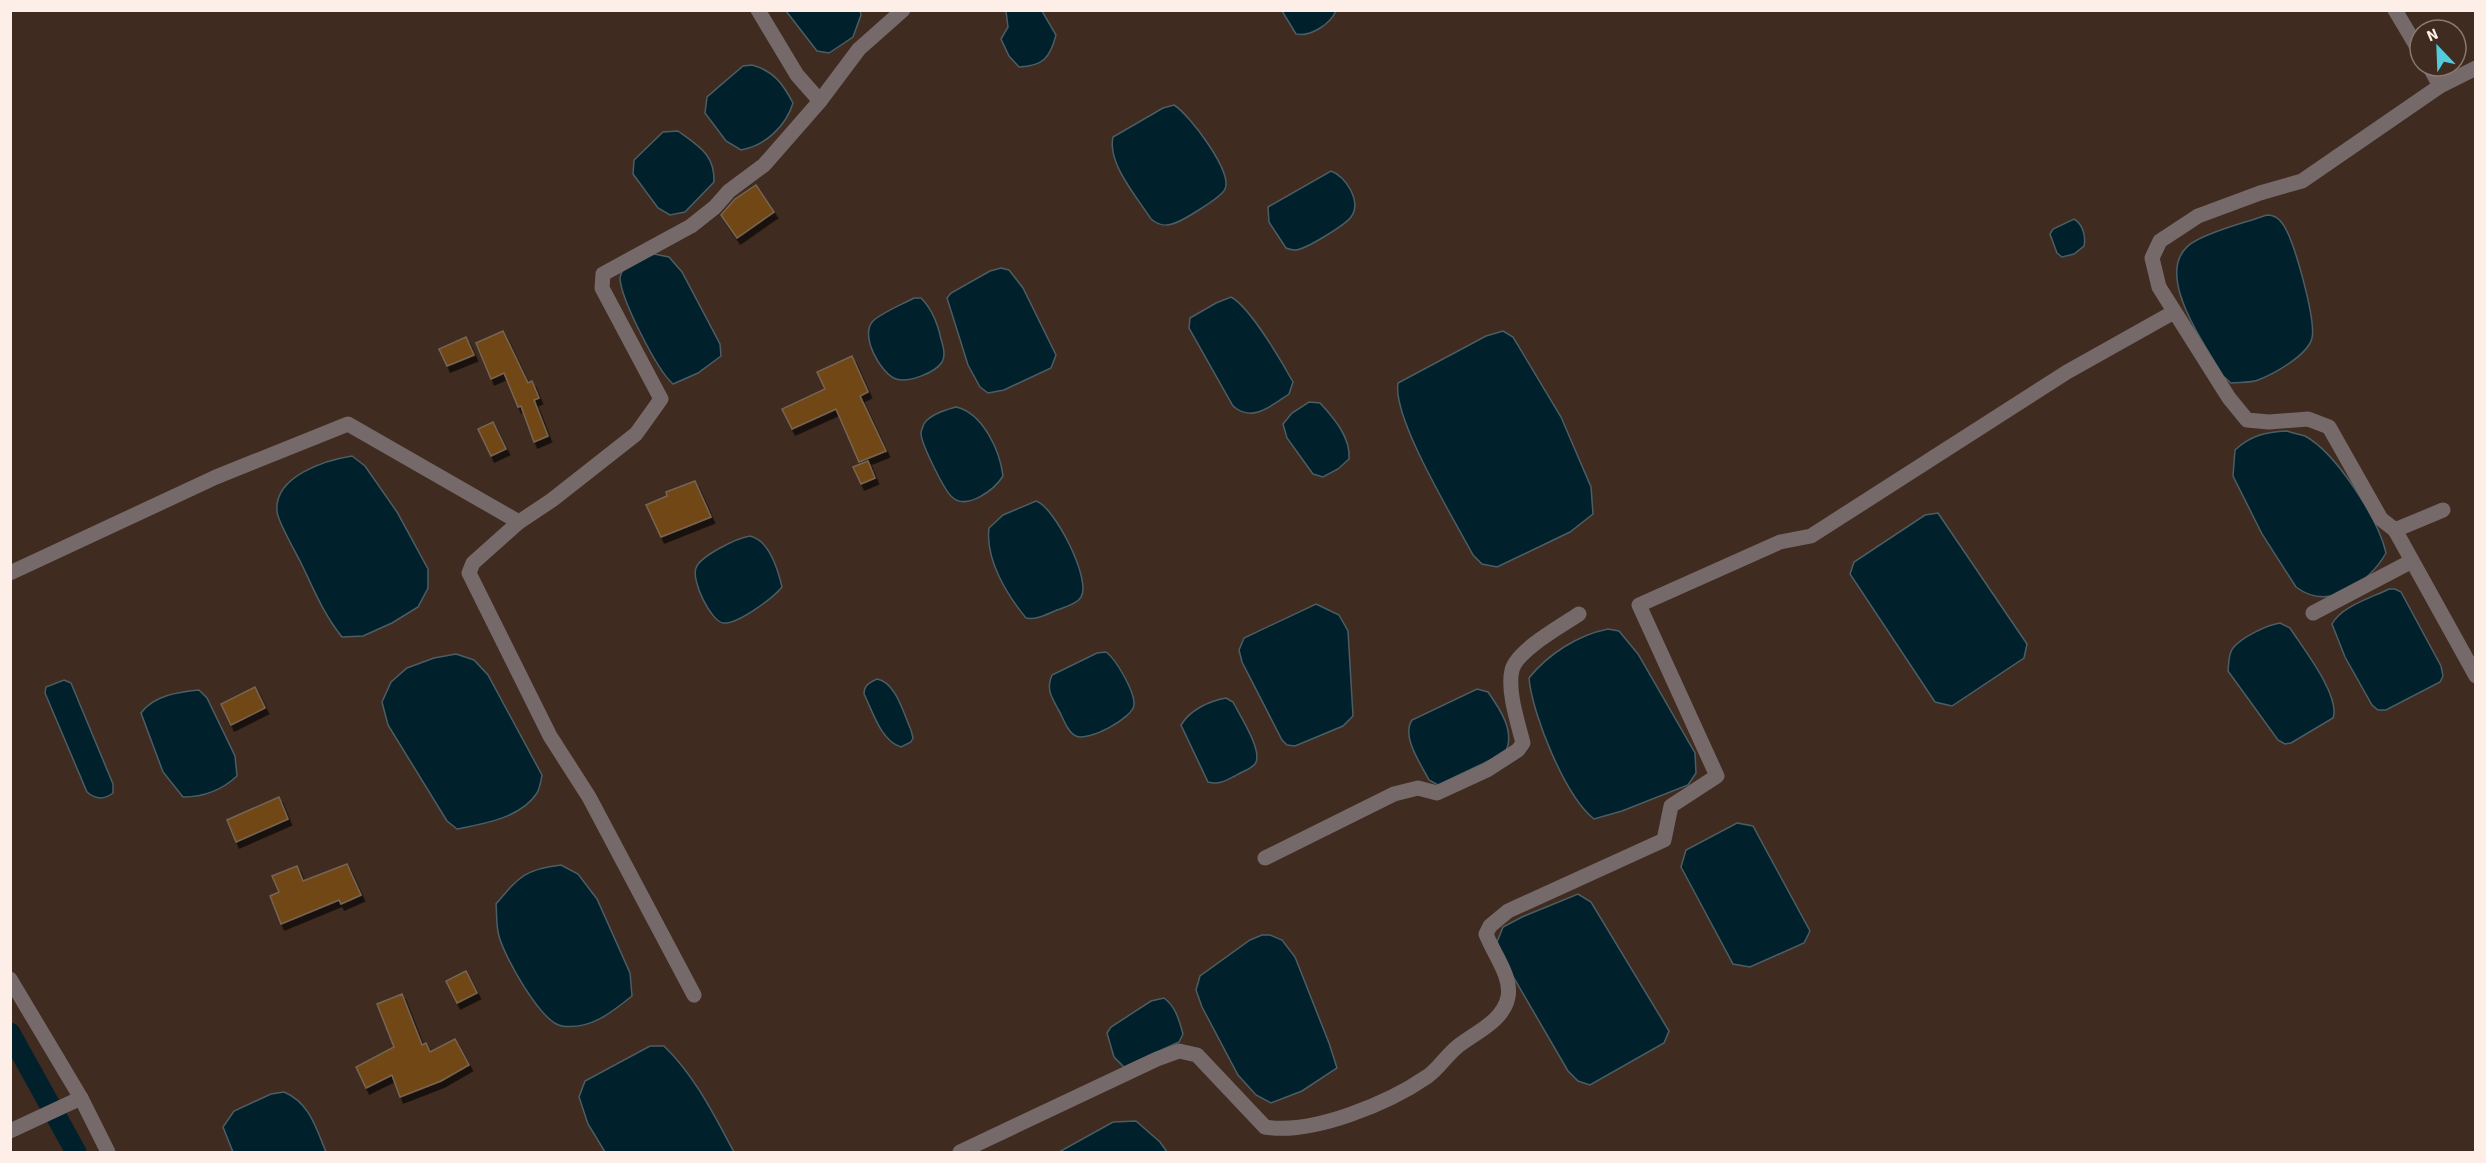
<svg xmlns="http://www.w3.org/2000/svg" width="2486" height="1163" font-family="'Source Sans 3',sans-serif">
  <defs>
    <filter id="shadow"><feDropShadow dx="3.5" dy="6" stdDeviation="0" flood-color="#0009"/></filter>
  </defs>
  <rect width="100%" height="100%" fill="#3f2b20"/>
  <!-- water -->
  <g fill="#00202b" stroke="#4c5e64" stroke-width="1.5">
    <polygon points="786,11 860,11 861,15 853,37 829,53 817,51"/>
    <path d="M1006 11H1042L1056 35C1050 58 1043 66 1019 67L1009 56 1001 39 1008 27Z"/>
    <path d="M1282 11H1336C1330 24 1311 37 1296 34Z"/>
    <path d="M752 65C774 71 783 84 793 103 786 126 765 146 741 150L726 141 705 113 707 97 743 66Z"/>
    <path d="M1174 105C1189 114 1233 172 1225 189 1222 197 1181 222 1172 224 1163 227 1157 224 1151 219 1137 197 1107 163 1113 137L1163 108Z"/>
    <path d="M678 131C698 146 715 154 714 182L685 212 670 215 658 208 633 174 634 160 663 132Z"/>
    <path d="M1331 171C1346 176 1362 202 1351 217 1345 225 1305 250 1295 250 1292 250 1289 249 1286 248L1269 222 1268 207Z"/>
    <path d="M2267 215C2273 215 2278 217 2282 223 2294 238 2316 320 2312 338 2308 355 2274 374 2258 380 2250 383 2239 382 2231 383L2223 376C2205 344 2146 265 2197 240 2218 229 2244 223 2267 215Z"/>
    <path d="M2074 219C2083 224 2086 237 2084 246L2074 254 2062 257 2057 253 2050 234 2053 229Z"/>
    <path d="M654 254 669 257 682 272 720 344 721 356 698 373 673 384C657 370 622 301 620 279 620 275 622 271 625 266Z"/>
    <polygon points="1001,268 1009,270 1023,288 1056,355 1051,368 1004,390 988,393 980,387 968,365 947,298 951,293 990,271"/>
    <path d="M1231 297C1250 307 1282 362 1293 382L1289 394C1271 406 1252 423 1233 406L1189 328 1190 318 1216 303Z"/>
    <path d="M914 298H921C932 309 938 325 941 339 943 346 946 355 942 362 935 373 908 383 896 379 881 374 859 335 873 321 883 312 901 305 914 298Z"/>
    <path d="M1503 331 1513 337 1561 417 1591 487 1593 514 1570 532 1497 567 1482 564 1473 555C1454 519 1392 418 1398 383L1486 336Z"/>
    <path d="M1309 402 1320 403C1334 418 1351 438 1349 459L1338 469 1323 477 1313 474 1287 438 1283 424 1292 413Z"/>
    <path d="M956 407C983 413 1000 451 1003 476 995 489 967 511 952 497 944 490 922 445 921 434 921 430 924 423 926 421 934 413 946 410 956 407Z"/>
    <path d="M2287 431C2292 433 2299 434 2305 436 2336 453 2378 518 2386 553 2369 583 2329 612 2296 587L2262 534 2233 476 2235 450C2251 435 2266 432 2287 431Z"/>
    <path d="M352 456 365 466 397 512 428 569V588L418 607 392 623 363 636 342 637C324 615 314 590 302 565 297 554 277 521 277 511 274 476 326 460 352 456Z"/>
    <path d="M1036 501C1054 506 1092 580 1081 597 1077 604 1065 607 1057 610 1047 614 1037 620 1026 618 1007 595 985 559 989 528L1003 515Z"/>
    <polygon points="1938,513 2027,644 2024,658 1952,706 1935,702 1850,574 1854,562 1925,515"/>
    <path d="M750 536C769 540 778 570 782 587 773 598 737 625 723 623 711 621 691 581 696 568 700 556 737 538 750 536Z"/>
    <path d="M2389 589H2395L2401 592 2441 666 2443 676 2440 682 2386 710H2378L2372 705 2345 657 2332 624C2342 606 2371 598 2389 589Z"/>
    <polygon points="1316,604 1339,615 1348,631 1353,716 1343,726 1295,746 1287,745 1282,740 1242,662 1239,650 1244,638"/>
    <path d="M2280 623 2290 628C2302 647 2341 696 2333 718L2291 743 2285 744 2278 740 2228 671C2229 664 2228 654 2233 648 2242 637 2267 625 2280 623Z"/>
    <path d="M1608 629 1619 631 1638 654 1695 753 1696 773 1688 785 1622 811 1594 819C1565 796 1532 714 1529 678 1548 654 1578 635 1608 629Z"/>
    <path d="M1106 652C1116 659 1135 692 1134 705 1133 718 1088 742 1076 736 1067 732 1063 717 1058 709 1051 696 1046 689 1052 675L1097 653Z"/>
    <path d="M456 654 474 660 488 675 542 775C541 780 540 788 537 793 521 818 483 824 457 829L447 821 388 725 382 702 391 682 407 668 434 658Z"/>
    <path d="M877 679C896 682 904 715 911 730L913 738 911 742 901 747C881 741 873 712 864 694 864 685 869 683 877 679Z"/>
    <path d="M64 680 71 683 113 784V793C104 800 96 800 87 792L45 693 46 687Z"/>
    <path d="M1477 689 1488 692C1500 709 1516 732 1505 753L1438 785 1429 780C1421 764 1401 737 1412 720Z"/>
    <path d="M199 690 207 698 235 756 237 776C222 790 203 797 183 797L163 772 141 713C154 695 179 692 199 690Z"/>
    <path d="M1226 698 1233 702C1239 714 1264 752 1255 764 1251 769 1241 772 1235 776 1225 781 1219 785 1208 782L1181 725C1190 710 1209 701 1226 698Z"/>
    <polygon points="1737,823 1753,826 1810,931 1804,943 1750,967 1733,964 1681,867 1686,850"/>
    <path d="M561 865 578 874 597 899 630 973 632 996C611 1013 590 1030 562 1026 541 1023 504 956 499 936 496 926 497 914 496 904 519 877 525 869 561 865Z"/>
    <polygon points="1578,894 1591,902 1669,1031 1664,1043 1590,1085 1578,1081 1568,1071 1507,966 1497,942 1503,927 1522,917"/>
    <polygon points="1262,935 1270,935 1282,940 1295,957 1329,1043 1337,1068 1302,1091 1271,1103 1256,1095 1238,1075 1202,1007 1196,990 1200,976 1250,940"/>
    <path d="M1164 998C1176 1007 1179 1020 1183 1034L1179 1042 1124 1067 1114 1057 1107 1033 1111 1027 1151 1001Z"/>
    <path d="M650 1046H664C695 1076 714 1115 734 1152H605L588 1124 579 1097 585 1081Z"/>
    <path d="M284 1092C310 1103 316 1128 326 1152H233L223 1127 234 1111 271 1094Z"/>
    <polygon points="1136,1121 1160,1142 1167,1152 1059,1152 1113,1122"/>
  </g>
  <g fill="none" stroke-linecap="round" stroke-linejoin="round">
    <!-- canal -->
    <polyline stroke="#00202b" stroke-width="21" points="10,1033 76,1152"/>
  </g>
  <!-- building -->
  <g fill="#714715" stroke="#776553" stroke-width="1.5" filter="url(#shadow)">
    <polygon points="756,185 774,212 737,238 721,215 735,199"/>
    <polygon points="503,331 528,383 532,381 539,398 534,400 548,436 534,442 521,406 518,407 504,373 491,379 476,343"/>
    <polygon points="466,337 474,355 447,366 439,349"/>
    <polygon points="852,356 868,392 860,396 886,451 859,462 836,409 792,429 782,409 825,389 817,372"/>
    <polygon points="493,422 506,449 491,456 478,429"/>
    <polygon points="868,461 875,478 861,484 853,467"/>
    <polygon points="695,481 711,517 661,537 646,505 667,496 666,492"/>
    <polygon points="255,687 265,708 231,725 221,704"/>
    <polygon points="279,797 288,819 236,842 227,820"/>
    <polygon points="347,864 361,895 341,904 339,900 281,924 270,896 279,892 272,876 297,866 303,881"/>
    <polygon points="466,971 477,993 457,1003 446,981"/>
    <polygon points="402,994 422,1045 426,1043 430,1052 455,1039 469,1065 441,1081 400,1097 392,1075 366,1088 356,1067 394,1047 377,1004"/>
  </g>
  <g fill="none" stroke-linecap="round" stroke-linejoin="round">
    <!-- minor -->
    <g stroke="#76696a" stroke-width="15">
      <polyline points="758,10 797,75 820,101"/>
      <polyline points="2395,10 2420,52"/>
      <polyline points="2429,66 2440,86"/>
      <polyline points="2443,510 2395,530 2381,519 2329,427 2308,419 2269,422 2247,420 2229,398 2159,287 2152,258 2160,241 2198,216 2260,193 2302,181 2440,86 2476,68"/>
      <polyline points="2395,530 2476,676"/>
      <polyline points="10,573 216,477 348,424 519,522"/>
      <polyline points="2313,613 2412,561"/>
      <path d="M1265 858 1394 794 1418 788 1437 793 1487 770 1518 750 1523 743C1518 723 1507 691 1512 670 1517 650 1563 625 1579 614"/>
      <polyline points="10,979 81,1098 10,1131"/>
      <polyline points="694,995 589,797 550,736 469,573 473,563 519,522 552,500 636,434 661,399 602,288 603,274 691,226 715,207 729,191 764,165 820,101 859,49 903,10"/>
      <polyline points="81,1098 108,1152"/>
      <path d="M960 1152 1157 1059 1179 1051 1197 1055 1265 1127C1313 1135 1389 1103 1428 1076 1439 1068 1446 1056 1457 1047 1474 1033 1503 1022 1508 997 1512 976 1493 953 1486 934L1490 926 1508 911 1664 840 1671 806 1717 776 1639 605 1780 542 1811 536 2067 372 2174 312"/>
    </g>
  </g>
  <!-- border -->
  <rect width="2486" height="1163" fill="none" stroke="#fdefe8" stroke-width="24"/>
  <!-- north arrow -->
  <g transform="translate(2438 48) rotate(337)"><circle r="28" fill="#3f2b20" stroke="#8b7970" stroke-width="1.5"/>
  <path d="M0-4.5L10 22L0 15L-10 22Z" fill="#54cadd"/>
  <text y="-9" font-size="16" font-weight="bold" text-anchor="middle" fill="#fdefe8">N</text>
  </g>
</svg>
